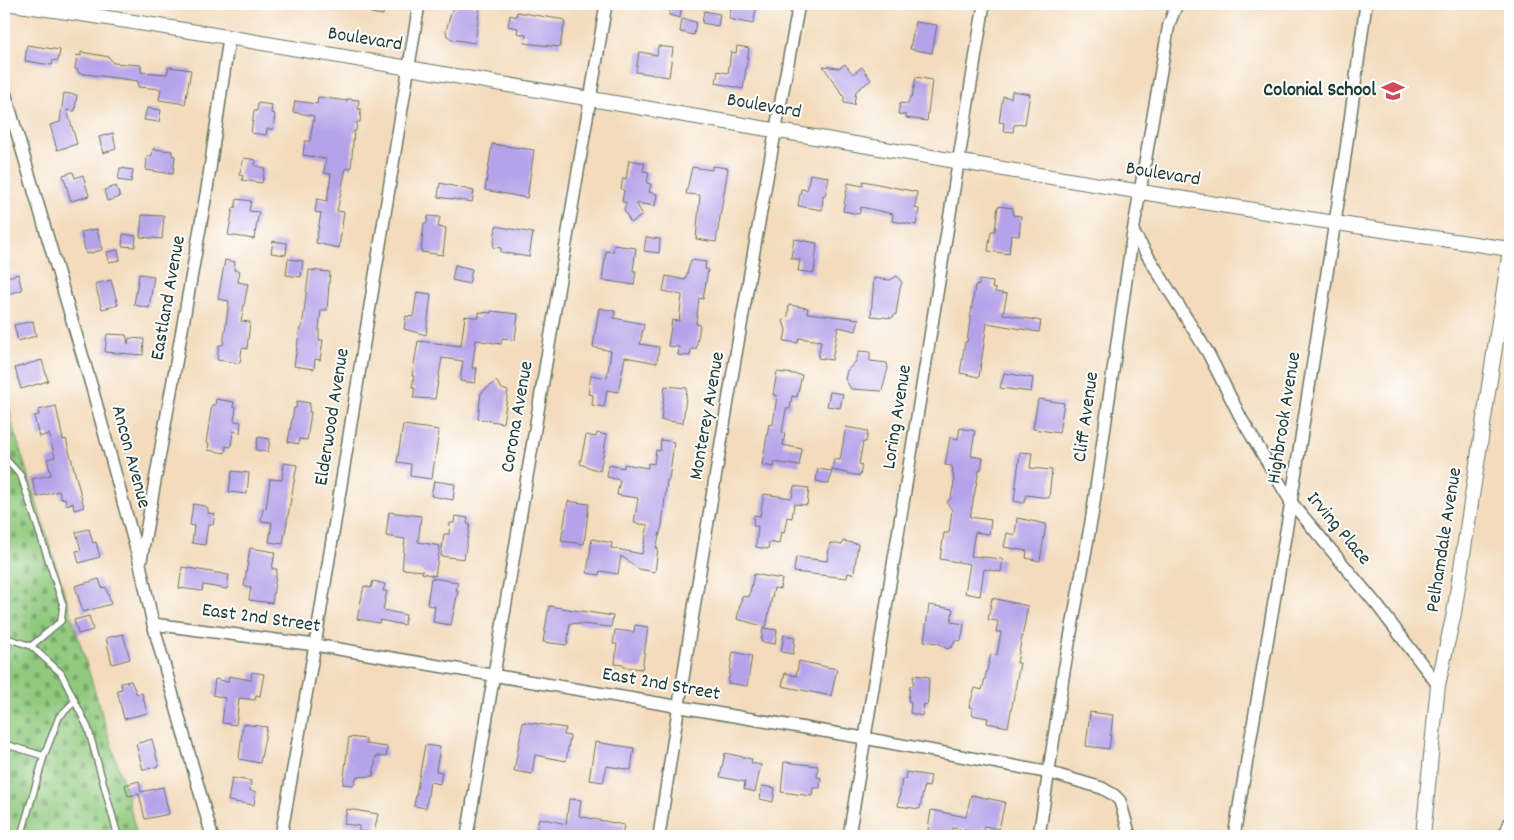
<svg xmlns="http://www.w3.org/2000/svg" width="1514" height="840" font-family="Dekko,sans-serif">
  <defs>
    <pattern id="cemetery-stones" width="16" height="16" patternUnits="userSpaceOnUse" patternTransform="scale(1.25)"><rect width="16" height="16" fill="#90c97d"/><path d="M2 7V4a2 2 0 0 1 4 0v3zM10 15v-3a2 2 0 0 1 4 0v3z" fill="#75a467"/></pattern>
  </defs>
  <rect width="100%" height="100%" fill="#fff"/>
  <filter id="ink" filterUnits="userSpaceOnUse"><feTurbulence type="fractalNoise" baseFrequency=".02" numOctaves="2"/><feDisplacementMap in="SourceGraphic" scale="10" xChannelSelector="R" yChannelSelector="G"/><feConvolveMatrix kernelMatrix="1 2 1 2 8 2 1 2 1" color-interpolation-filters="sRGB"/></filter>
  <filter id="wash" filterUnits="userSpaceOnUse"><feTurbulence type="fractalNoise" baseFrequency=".0096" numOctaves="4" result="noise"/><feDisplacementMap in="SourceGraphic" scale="20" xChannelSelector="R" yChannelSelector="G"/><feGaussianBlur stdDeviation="1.12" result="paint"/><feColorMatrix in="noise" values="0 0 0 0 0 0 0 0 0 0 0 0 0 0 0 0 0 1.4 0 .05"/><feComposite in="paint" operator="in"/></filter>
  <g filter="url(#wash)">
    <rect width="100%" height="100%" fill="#f3dbbc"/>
    <!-- cemetery -->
    <polygon fill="url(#cemetery-stones)" stroke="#588358" points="4,382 14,430 128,798 137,836 4,836"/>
    <g id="blocks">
      <!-- building -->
      <g fill="#b6a2e9">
        <polygon points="372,4 384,4 383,15 371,13"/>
        <polygon points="460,4 480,6 475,43 451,39 447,36 446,31 451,12"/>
        <polygon points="671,4 682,5 680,18 669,15"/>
        <polygon points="732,4 757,4 753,24 729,19"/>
        <polygon points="704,11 720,14 718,26 702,23"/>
        <polygon points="517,12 565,20 560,47 524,43 526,35 517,33 518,28 508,26 510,15 516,17"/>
        <polygon points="682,19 696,22 694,35 680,32"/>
        <polygon points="915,22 937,25 932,53 910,49"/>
        <polygon points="27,45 60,50 58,61 53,60 52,65 25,61"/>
        <polygon points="658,46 673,48 669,77 636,72 639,52 657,55"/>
        <polygon points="737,46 749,48 743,89 716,83 718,71 728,73 731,52 736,53"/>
        <polygon points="81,52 109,57 113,63 141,65 141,72 167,74 169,67 191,70 185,104 159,100 161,89 138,87 138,81 78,73 78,70 75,69 77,55 81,56"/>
        <polygon points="845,64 853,74 862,67 871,80 856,91 854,105 844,103 844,97 823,66 839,68"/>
        <polygon points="916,77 932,80 927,121 906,118 906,115 898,114 900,103 908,104 910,97 912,97"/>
        <polygon points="1012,91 1030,94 1025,124 1014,125 1013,132 1003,131 1004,123 999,122 1003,96 1011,98"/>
        <polygon points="64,93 77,95 75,111 67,110 77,144 57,150 50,125 60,122"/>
        <polygon points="318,97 347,101 347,99 359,100 358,109 361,109 360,122 357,122 356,131 354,131 351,168 346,168 337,211 344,212 339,248 316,243 321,213 315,212 317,199 327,201 331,174 324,173 326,159 303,155 305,141 310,141 314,116 293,112 295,101 317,104"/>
        <polygon points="258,103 272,105 271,113 275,114 273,129 267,129 266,135 251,133 254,111 257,111"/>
        <polygon points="147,108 161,110 159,122 144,120"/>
        <polygon points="113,133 116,149 103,153 99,137"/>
        <polygon points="492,144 534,150 527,198 485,190"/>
        <polygon points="153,149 172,151 172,155 175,156 173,174 146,170 147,156 152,156"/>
        <polygon points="244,158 256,160 255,166 265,168 262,183 242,180 243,176 239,175"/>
        <polygon points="629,160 645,163 643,171 649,172 647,183 651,184 649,192 657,194 655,206 636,203 643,215 631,223 624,210 626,202 622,202 624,190 621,189 623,178 626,179"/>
        <polygon points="712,166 728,168 716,242 696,239 700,195 686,194 692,167 712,170"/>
        <polygon points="120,168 133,170 131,182 118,180"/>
        <polygon points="73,172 75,178 83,175 89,196 71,201 63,175"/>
        <polygon points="810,174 829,177 825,196 823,195 822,210 798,206 801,189 807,190"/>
        <polygon points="863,181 917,192 915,208 919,209 916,225 892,221 893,214 861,207 859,214 843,211 848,183 863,186"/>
        <polygon points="440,183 474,191 472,202 438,197"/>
        <polygon points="116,186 120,197 107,201 104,190"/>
        <polygon points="237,199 251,201 249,211 259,212 254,239 228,235 233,208 235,208"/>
        <polygon points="998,206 1013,208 1013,215 1021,216 1019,236 1011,235 1009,254 988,251 991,231 995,231"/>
        <polygon points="142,215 164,216 162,239 140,237"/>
        <polygon points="428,216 440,217 438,227 446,228 443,255 421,252 424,223 427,223"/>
        <polygon points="496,226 533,233 529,257 501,252 501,248 493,247"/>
        <polygon points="97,229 102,250 86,254 81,232"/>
        <polygon points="123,234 136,236 135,247 122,246"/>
        <polygon points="646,237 660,239 659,253 644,251"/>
        <polygon points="794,239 817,243 814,273 798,271 800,260 791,258"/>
        <polygon points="273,241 287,243 286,255 271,253"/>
        <polygon points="614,245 636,248 633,271 636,271 634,285 602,280 606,251 613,252"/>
        <polygon points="118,250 120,260 109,262 107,252"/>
        <polygon points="288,259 303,261 301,277 286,275"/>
        <polygon points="225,260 235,262 234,270 240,271 238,282 248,284 241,321 250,322 247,349 242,348 240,363 217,360 219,345 223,345 229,301 218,299"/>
        <polygon points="691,260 706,262 705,269 708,270 703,299 699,298 696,324 700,325 696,349 691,349 690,356 678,355 679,347 668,346 672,320 679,321 682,295 663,291 666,276 685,280"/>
        <polygon points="455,265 472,269 469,284 452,280"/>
        <polygon points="309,270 330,272 327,310 321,310 319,330 319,340 323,340 320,360 315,359 314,369 294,366 300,328 302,328"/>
        <polygon points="18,274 22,290 4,295 4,278"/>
        <polygon points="139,274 154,276 149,308 134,305"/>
        <polygon points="897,276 902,283 900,288 896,314 892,318 871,316 874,278 890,280"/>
        <polygon points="111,280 118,305 102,309 95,284"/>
        <polygon points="979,280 993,282 992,288 996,289 995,292 1007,294 1003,314 1041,321 1039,332 987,323 979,377 960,373 965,342 967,342 975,285 979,286"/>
        <polygon points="417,292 431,294 426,335 404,329 406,316 413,317"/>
        <polygon points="789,305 808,308 807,313 859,319 856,331 838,327 832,360 818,358 821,341 799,338 798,343 784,341 786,330 783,321 788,316"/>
        <polygon points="599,308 615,311 614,318 644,324 640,344 659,347 657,363 625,357 618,392 607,390 604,407 592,405 593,395 588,394 591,375 607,378 611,351 593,347"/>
        <polygon points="491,311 518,314 515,340 502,338 501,344 476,340 472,368 477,368 475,383 460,381 463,361 442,358 435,399 413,398 415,388 412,388 414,376 412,376 418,341 461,346 465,316 479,318 479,312 491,313"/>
        <polygon points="33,321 36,336 18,341 14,325"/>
        <polygon points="107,334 126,335 128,344 129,338 144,339 143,355 105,352"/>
        <polygon points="859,351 870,352 870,361 887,363 888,368 882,391 851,389 845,379 847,371 856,361"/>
        <polygon points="42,360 48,381 21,389 15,368"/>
        <polygon points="777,372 802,375 797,397 792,396 790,409 786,409 782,433 785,433 783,445 802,449 799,466 775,462 774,467 762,465 769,424 773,425 777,395 773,395"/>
        <polygon points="1004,373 1033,378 1031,392 1000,388"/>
        <polygon points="496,381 502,389 508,391 503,423 478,419 481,393"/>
        <polygon points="665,386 687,388 683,423 661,420"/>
        <polygon points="830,392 843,394 840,408 827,406"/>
        <polygon points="216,399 234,402 233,407 236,407 234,421 241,422 240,433 233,431 231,447 226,446 225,453 208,450 209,443 206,443 212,405 215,405"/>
        <polygon points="1038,399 1064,403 1059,433 1033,429"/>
        <polygon points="297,401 310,403 309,412 311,412 307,440 299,439 299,444 288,442 294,408 296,408"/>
        <polygon points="56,406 63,440 66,439 84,507 74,510 73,503 66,505 65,498 61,499 59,491 37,497 32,479 51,475 47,459 55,457 49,434 39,437 34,416 39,415 38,410"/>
        <polygon points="403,425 439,430 432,479 410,476 411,464 397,462"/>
        <polygon points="846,427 868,431 866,442 863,442 859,464 862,465 860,476 832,470 834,459 840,460"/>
        <polygon points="960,428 975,431 971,456 983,458 981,470 979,470 970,517 991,520 989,534 975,532 971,556 1003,559 1001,572 984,569 980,596 965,593 970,564 940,559 944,533 949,533 952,510 947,503 951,497 954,483 952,466 945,465 950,437 958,439"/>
        <polygon points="597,433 607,435 600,471 580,464 586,435 596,437"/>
        <polygon points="258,437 270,439 268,452 256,450"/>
        <polygon points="661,440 674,442 669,480 667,480 662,525 656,548 658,548 655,572 639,569 621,556 618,574 600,571 599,575 587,573 592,539 612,543 611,548 642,554 648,525 634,523 638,498 617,495 620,480 607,477 609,465 624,468 624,464 648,468 648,463 654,464 656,450 660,451"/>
        <polygon points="1020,452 1032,453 1030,468 1052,470 1049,498 1026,495 1024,503 1014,501"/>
        <polygon points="284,463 297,465 283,544 269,542 272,522 261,521 263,508 266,509 270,479 282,480"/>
        <polygon points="818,469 832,471 829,484 816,481"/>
        <polygon points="232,471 249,473 247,494 229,492"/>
        <polygon points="434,481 455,484 453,500 431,496"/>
        <polygon points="794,486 809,488 807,505 794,504 792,518 787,517 784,533 781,532 779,544 769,542 768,549 756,547 758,526 753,526 754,515 760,516 764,494 792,498"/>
        <polygon points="568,501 589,504 584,544 561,541"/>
        <polygon points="193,504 205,506 208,508 208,513 215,514 213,525 208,524 205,545 192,543 194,526 190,525"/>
        <polygon points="389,512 421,516 418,542 440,546 435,576 422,573 423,571 402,569 405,539 386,536"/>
        <polygon points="455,516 468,518 467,524 470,524 464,559 441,556 444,534 449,534 450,523 454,523"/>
        <polygon points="1017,518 1046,524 1040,561 1026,558 1027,551 1004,547 1007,533 1015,535"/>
        <polygon points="89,529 93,543 96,542 100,557 79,563 76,551 81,550 76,532"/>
        <polygon points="843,541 858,544 854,574 848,573 847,578 794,572 796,557 827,561 830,543 842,545"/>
        <polygon points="250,548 275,552 272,569 277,569 272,603 249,600 251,588 244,586"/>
        <polygon points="182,567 229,575 227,589 203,585 202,591 179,588"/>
        <polygon points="754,574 782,579 780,589 774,588 766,627 737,619 742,596 749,597"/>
        <polygon points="431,578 458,582 456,591 458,591 451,625 433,622 435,606 427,605"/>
        <polygon points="99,579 102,588 106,587 111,604 83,612 75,586"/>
        <polygon points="373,581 385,584 383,591 387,591 383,610 406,615 404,625 380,620 379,623 357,619 364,586 371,588"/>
        <polygon points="992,598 1028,606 1017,663 1020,663 1008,727 987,723 988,718 972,715 973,708 969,707 975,688 982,690 991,654 997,655 1001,632 996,632 998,621 988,620"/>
        <polygon points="929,605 953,609 951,622 964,624 961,641 956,640 952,647 947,649 938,643 924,641"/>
        <polygon points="549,606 613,616 611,627 570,623 567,645 543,642"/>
        <polygon points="89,616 93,630 78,634 74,620"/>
        <polygon points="635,625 648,627 642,669 624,667 624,665 615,664 617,644 613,644 615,630 634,632"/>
        <polygon points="763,628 777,630 775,644 761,642"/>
        <polygon points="123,634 130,659 112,664 106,638"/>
        <polygon points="784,635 795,637 793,654 781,652"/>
        <polygon points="733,652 752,656 747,686 728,683"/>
        <polygon points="799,661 837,669 831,696 782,686 785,673 796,676"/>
        <polygon points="252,672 264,674 260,696 256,695 255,700 239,698 236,725 222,723 225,698 213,695 215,679 228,682 229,676 251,680"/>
        <polygon points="914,675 929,677 928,700 927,705 924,704 922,716 910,713 911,702 908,701 910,686 913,686"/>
        <polygon points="131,681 137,694 142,693 147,713 124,719 117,690 122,689 121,683"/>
        <polygon points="1090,712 1113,715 1109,749 1086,746"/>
        <polygon points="523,722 566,728 564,735 570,736 566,761 535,755 532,774 514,771"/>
        <polygon points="243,724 267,727 260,763 239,759"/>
        <polygon points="349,737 366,739 366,744 387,747 386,757 376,756 373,776 356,777 354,785 343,784"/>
        <polygon points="152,739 159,766 143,770 136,744"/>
        <polygon points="595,742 634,748 631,770 607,766 603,782 589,780"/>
        <polygon points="425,745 440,747 436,771 442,772 440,784 430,782 426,808 414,806"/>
        <polygon points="725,753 752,759 751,763 761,765 755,792 744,789 745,782 720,777"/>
        <polygon points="784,762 818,766 817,777 821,778 820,788 813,788 812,796 781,792"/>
        <polygon points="906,772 931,776 929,787 924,786 920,809 898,806 902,779 905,779"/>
        <polygon points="232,778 251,781 250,791 256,792 254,805 228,801"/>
        <polygon points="139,781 141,792 163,787 169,814 145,819 139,794 128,796 125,785"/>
        <polygon points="762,786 775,788 773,802 760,799"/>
        <polygon points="971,795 1005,802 999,829 984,826 982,833 952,828 951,836 927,836 931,810 966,817"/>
        <polygon points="569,799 581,800 579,816 624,825 622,836 535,836 539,818 566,824"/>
        <polygon points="347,809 378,814 374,833 359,831 359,826 344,824"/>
      </g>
    </g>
  </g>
  <g filter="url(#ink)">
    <use href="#blocks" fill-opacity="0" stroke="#697464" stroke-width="1"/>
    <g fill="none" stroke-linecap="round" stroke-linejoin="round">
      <defs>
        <g id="service">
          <polyline points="4,457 21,476 63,605 61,621 31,646"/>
          <polyline points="4,637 31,646 61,673 88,728 118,836"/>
          <polyline points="4,744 44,756"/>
          <polyline points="21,836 44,756 59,717 74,702"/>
        </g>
        <g id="minor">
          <polyline points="4,89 92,388 140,564 153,624 212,836"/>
          <polyline points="1133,232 1208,353 1241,418 1291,502 1377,605 1438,685"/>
          <polyline points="141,560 207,189 229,38"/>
          <polyline points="153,624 315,645 864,738 1051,773 1102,788 1114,795 1120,801 1130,836"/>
          <polyline points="281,836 315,645 419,4"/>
          <polyline points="467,836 606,4"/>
          <path d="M659 836C700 558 747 280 799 4"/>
          <polyline points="849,836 984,4"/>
          <polyline points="1039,836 1064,671 1092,516 1133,232 1169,24 1177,4"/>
          <polyline points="1234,836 1291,502 1343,171 1366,4"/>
          <polyline points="1504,836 1510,822"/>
        </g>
        <g id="tertiary">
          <path d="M12 4C206 31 398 67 591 99 898 151 1203 205 1510 249"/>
          <polyline points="1423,836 1438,685 1454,613 1510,250"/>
        </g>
      </defs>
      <!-- service casing -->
      <use href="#service" stroke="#697464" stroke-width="8"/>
      <!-- minor casing -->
      <use href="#minor" stroke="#697464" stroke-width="14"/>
      <!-- tertiary casing -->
      <use href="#tertiary" stroke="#697464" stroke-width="16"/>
      <!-- service -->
      <use href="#service" stroke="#fff" stroke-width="5.5"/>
      <!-- minor -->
      <use href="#minor" stroke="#fff" stroke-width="11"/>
      <!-- tertiary -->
      <use href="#tertiary" stroke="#fff" stroke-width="14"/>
    </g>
  </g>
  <!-- icons -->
  <defs>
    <symbol id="school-bare" viewBox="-9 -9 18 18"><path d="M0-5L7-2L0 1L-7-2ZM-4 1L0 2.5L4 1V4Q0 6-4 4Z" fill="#d1495b" stroke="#fff" stroke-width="2.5" paint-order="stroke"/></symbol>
  </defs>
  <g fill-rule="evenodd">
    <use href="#school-bare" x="1377" y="75" width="32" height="32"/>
  </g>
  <g text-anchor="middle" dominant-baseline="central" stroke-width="4" stroke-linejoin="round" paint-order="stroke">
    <!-- street labels -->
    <g font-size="20" fill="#1f3d34" stroke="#fff">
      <text transform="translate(365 40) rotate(9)">Boulevard</text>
      <text transform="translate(764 107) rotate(10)">Boulevard</text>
      <text transform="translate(1163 175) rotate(9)">Boulevard</text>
      <text transform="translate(169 298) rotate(-80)">Eastland Avenue</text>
      <text transform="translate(708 416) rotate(-80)">Monterey Avenue</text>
      <text transform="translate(333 417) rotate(-81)">Elderwood Avenue</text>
      <text transform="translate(518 417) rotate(-80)">Corona Avenue</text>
      <text transform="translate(898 417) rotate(-81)">Loring Avenue</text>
      <text transform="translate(1087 417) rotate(-82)">Cliff Avenue</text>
      <text transform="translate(1285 418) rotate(-81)">Highbrook Avenue</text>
      <text transform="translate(130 457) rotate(75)">Ancon Avenue</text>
      <text transform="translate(1338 529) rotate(50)">Irving Place</text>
      <text transform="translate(1445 540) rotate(-81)">Pelhamdale Avenue</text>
      <text transform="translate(261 619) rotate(8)">East 2nd Street</text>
      <text transform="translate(661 685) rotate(10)">East 2nd Street</text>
    </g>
    <!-- poi labels -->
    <g font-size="20" font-weight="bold" fill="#1f3d34" stroke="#fff" text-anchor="end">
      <text x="1376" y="91">Colonial School</text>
    </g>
  </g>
  <!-- margin -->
  <rect width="1514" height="840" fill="none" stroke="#fff" stroke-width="20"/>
</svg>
